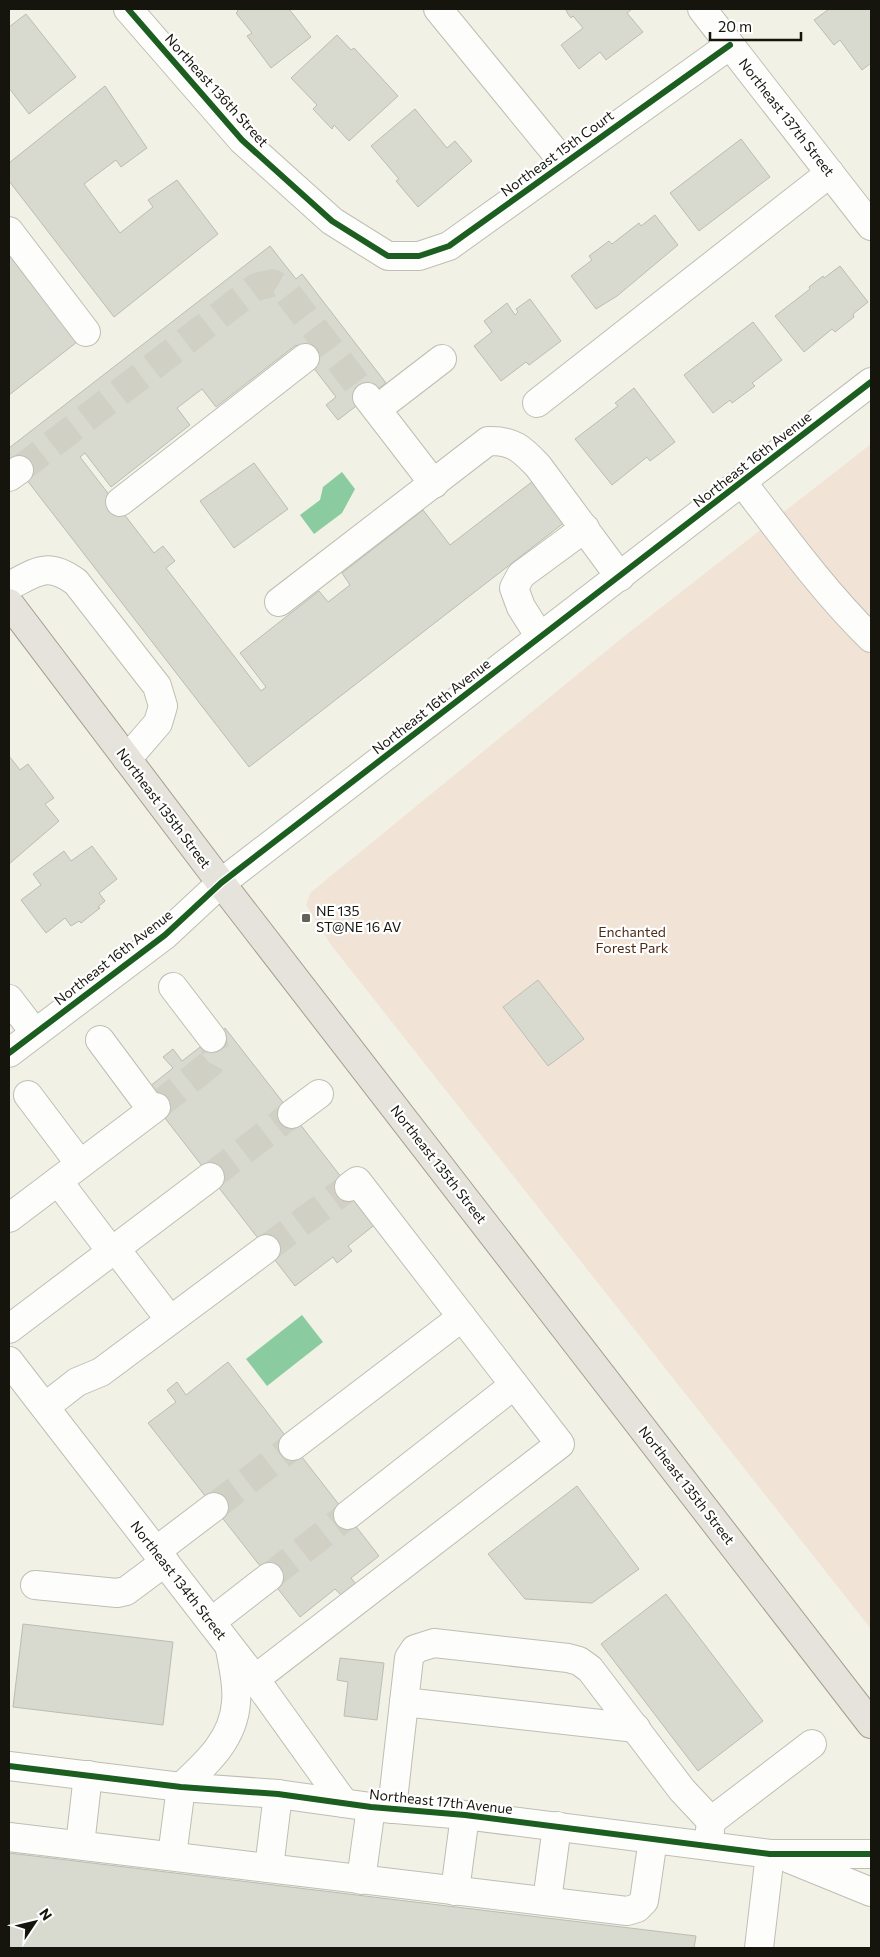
<svg xmlns="http://www.w3.org/2000/svg" width="880" height="1957" font-family="Commissioner,sans-serif">
  <rect width="100%" height="100%" fill="#f2f1e5"/>
  <!-- green -->
  <polygon fill="#f1e4d7" points="871,444 871,1629 331,945 306,905 310,893 622,638"/>
  <!-- water -->
  <g fill="#8bcba0">
    <polygon points="342,472 355,489 342,513 314,534 300,515 320,500 323,487"/>
    <polygon points="302,1315 323,1342 267,1386 246,1359"/>
  </g>
  <!-- building -->
  <g fill="#d8dad0" stroke="#bbbdb4">
    <polygon points="236,9 289,9 311,37 271,68 247,36 252,33 236,13 238,11"/>
    <polygon points="568,9 632,9 627,13 643,32 606,60 600,52 579,69 561,45 583,28 573,16 571,18 568,14 566,10"/>
    <polygon points="829,9 871,9 871,63 862,70 840,40 834,45 814,20"/>
    <polygon points="26,14 76,77 29,114 9,88 9,27"/>
    <polygon points="337,35 351,50 354,48 398,96 349,141 334,125 332,129 313,109 317,105 291,78"/>
    <polygon points="105,86 147,148 121,167 116,160 84,184 120,233 153,207 148,200 177,180 218,234 114,317 9,181 9,163"/>
    <polygon points="415,109 447,148 455,141 472,161 418,207 396,181 399,179 371,146"/>
    <polygon points="741,139 770,177 699,231 670,193"/>
    <polygon points="655,215 678,245 617,296 596,309 571,276 592,260 589,256 609,241 612,244 639,223 641,226"/>
    <polygon points="270,246 296,279 302,274 386,383 338,420 326,405 336,397 296,345 216,407 202,389 177,408 190,425 111,487 85,453 80,457 154,553 163,546 175,561 166,568 261,691 266,687 240,653 319,591 328,602 350,585 342,573 423,510 450,545 533,481 565,522 249,767 9,457 9,448"/>
    <polygon points="9,255 77,342 9,395"/>
    <polygon points="840,266 868,302 853,314 854,317 835,332 832,329 804,352 775,316 810,289 809,287 823,276 824,278"/>
    <polygon points="530,299 561,341 529,365 526,362 501,381 474,346 492,332 484,321 507,303 515,315 518,312 516,309"/>
    <polygon points="753,322 782,360 752,383 755,386 732,403 730,400 713,413 684,375"/>
    <polygon points="634,388 675,442 650,461 647,457 612,485 575,439 618,406 615,403"/>
    <polygon points="254,463 288,509 234,548 200,501"/>
    <polygon points="9,756 20,770 28,764 54,798 45,804 59,821 9,864"/>
    <polygon points="92,846 117,879 99,893 105,901 98,907 100,908 81,923 79,921 71,926 65,918 46,933 21,900 41,885 33,874 64,851 71,861"/>
    <polygon points="538,980 584,1039 548,1066 503,1007"/>
    <polygon points="225,1028 377,1223 348,1246 352,1251 337,1263 333,1257 295,1286 144,1091 173,1068 163,1057 173,1049 182,1061"/>
    <polygon points="228,1362 379,1556 351,1578 356,1584 342,1596 335,1589 300,1617 148,1423 176,1402 167,1390 177,1382 186,1395"/>
    <polygon points="577,1486 639,1569 592,1603 525,1599 488,1554"/>
    <polygon points="666,1594 763,1721 698,1771 601,1644"/>
    <polygon points="23,1624 173,1642 163,1725 13,1707"/>
    <polygon points="340,1658 384,1663 377,1720 344,1716 348,1682 337,1680"/>
    <polygon points="9,1853 696,1936 694,1948 9,1948"/>
  </g>
  <g fill="none" stroke-linecap="round" stroke-linejoin="round">
    <!-- minor-tunnel -->
    <g stroke="#d1d0c5" stroke-width="28" stroke-dasharray="28 14" stroke-linecap="butt">
      <polyline points="19,470 256,287 272,283 286,291 367,397"/>
      <polyline points="156,1107 210,1064 216,1052 212,1038"/>
      <polyline points="210,1177 292,1114"/>
      <polyline points="266,1249 349,1187"/>
      <polyline points="214,1507 293,1446"/>
      <polyline points="269,1577 348,1515"/>
    </g>
    <defs>
      <g id="minor">
        <polyline points="128,9 242,140 332,221 388,256 419,256 449,246 730,45"/>
        <polyline points="438,9 564,163"/>
        <polyline points="702,9 871,226"/>
        <polyline points="9,231 86,332"/>
        <polyline points="367,397 434,484"/>
        <polyline points="537,403 830,173"/>
        <polyline points="377,409 442,359"/>
        <polyline points="9,477 19,470"/>
        <path d="M742 482C783 535 823 591 871 638"/>
        <polyline points="120,502 305,358"/>
        <path d="M9 586C37 572 47 561 76 582L157 686 163 706 158 723 127 759"/>
        <path d="M279 602 488 441C513 440 522 449 538 466L620 577"/>
        <polyline points="540,637 521,607 514,588 521,575 585,528"/>
        <polyline points="173,987 212,1038"/>
        <polyline points="9,999 35,1033"/>
        <polyline points="100,1040 152,1110"/>
        <polyline points="9,1053 165,935 221,883 871,382"/>
        <polyline points="28,1095 80,1164"/>
        <polyline points="292,1114 319,1094"/>
        <polyline points="58,1181 111,1251"/>
        <polyline points="9,1218 156,1107"/>
        <polyline points="115,1248 170,1320"/>
        <polyline points="9,1329 210,1177"/>
        <polyline points="9,1361 255,1679 344,1803"/>
        <polyline points="45,1407 77,1382 101,1372 266,1249"/>
        <polyline points="293,1446 462,1317"/>
        <polyline points="348,1515 514,1385"/>
        <polyline points="156,1551 214,1507"/>
        <polyline points="35,1585 117,1593 126,1591 165,1562"/>
        <polyline points="211,1622 269,1577"/>
        <polyline points="255,1679 560,1444 357,1181 349,1187"/>
        <polyline points="404,1702 636,1728"/>
        <polyline points="9,1766 181,1787 278,1794 371,1807 465,1815 770,1854 871,1854"/>
        <polyline points="392,1809 409,1658 415,1649 434,1643 568,1658 579,1661 590,1669 682,1790 711,1821"/>
        <polyline points="9,1837 627,1911 637,1908 644,1901 653,1839"/>
        <polyline points="709,1840 711,1821 812,1744"/>
        <polyline points="80,1845 88,1775"/>
        <path d="M172 1856 181 1787C206 1764 234 1739 236 1702 238 1685 233 1666 230 1649"/>
        <polyline points="790,1859 871,1892"/>
        <polyline points="269,1868 278,1794"/>
        <polyline points="361,1880 371,1807"/>
        <polyline points="455,1891 465,1815"/>
        <polyline points="547,1901 557,1826"/>
        <polyline points="759,1948 770,1854"/>
      </g>
      <polyline id="major" points="9,603 221,883 871,1724"/>
    </defs>
    <!-- minor casing -->
    <use href="#minor" stroke="#bfbeb4" stroke-width="30"/>
    <!-- major casing -->
    <use href="#major" stroke="#a49e8f" stroke-width="30"/>
    <!-- minor -->
    <use href="#minor" stroke="#fdfdfb" stroke-width="28"/>
    <!-- major -->
    <use href="#major" stroke="#e6e3dc" stroke-width="28"/>
    <defs>
      <g id="cycleway">
        <polyline points="128,9 242,140 332,221 388,256 419,256 449,246 730,45"/>
        <polyline points="9,1053 165,935 221,883 871,382"/>
        <polyline points="9,1766 181,1787 278,1794 371,1807 465,1815 770,1854 871,1854"/>
      </g>
    </defs>
    <!-- cycleway casing -->
    <use href="#cycleway" stroke="#fff" stroke-width="9"/>
    <!-- cycleway -->
    <use href="#cycleway" stroke="#1b5e20" stroke-width="6"/>
  </g>
  <!-- markers -->
  <rect fill="#636259" stroke="#fff" stroke-width="2" x="301" y="913" width="10" height="10" rx="2.5"/>
  <g text-anchor="middle" dominant-baseline="central" stroke-width="4.5" stroke-linejoin="round" paint-order="stroke">
    <!-- street labels -->
    <g font-size="14" fill="#16150d" stroke="#fff">
      <text transform="translate(217 90) rotate(48)">Northeast 136th Street</text>
      <text transform="translate(787 117) rotate(52)">Northeast 137th Street</text>
      <text transform="translate(557 153) rotate(-36)">Northeast 15th Court</text>
      <text transform="translate(752 459) rotate(-38)">Northeast 16th Avenue</text>
      <text transform="translate(431 706) rotate(-38)">Northeast 16th Avenue</text>
      <text transform="translate(164 808) rotate(53)">Northeast 135th Street</text>
      <text transform="translate(113 957) rotate(-38)">Northeast 16th Avenue</text>
      <text transform="translate(439 1164) rotate(52)">Northeast 135th Street</text>
      <text transform="translate(687 1485) rotate(52)">Northeast 135th Street</text>
      <text transform="translate(179 1580) rotate(52)">Northeast 134th Street</text>
      <text transform="translate(441 1801) rotate(6)">Northeast 17th Avenue</text>
    </g>
    <!-- poi labels -->
    <g font-size="14" fill="#16150d" stroke="#fff" text-anchor="start">
      <text x="316" y="910">NE 135<tspan x="316" dy="16">ST@NE 16 AV</tspan></text>
    </g>
    <!-- park labels -->
    <g font-size="14" fill="#4d2c15" stroke="#fff">
      <text x="632" y="931">Enchanted<tspan x="632" dy="16">Forest Park</tspan></text>
    </g>
  </g>
  <!-- border -->
  <rect width="880" height="1957" fill="none" stroke="#16150d" stroke-width="20"/>
  <!-- north arrow -->
  <g transform="translate(35 1922) rotate(55)" stroke="#ffffff" stroke-width="4" paint-order="stroke">
  <path d="M0-4L9 19L0 12L-9 19Z" fill="#16150d"/>
  <text y="-8" font-size="14" font-weight="bold" text-anchor="middle" fill="#16150d">N</text>
  </g>
  <!-- scale -->
  <path d="M710 32v8h91v-8" fill="none" stroke="#16150d" stroke-width="2.5"/>
  <text x="718" y="32" font-size="15" fill="#16150d" stroke="#ffffff" stroke-width="4" paint-order="stroke">20 m</text>
</svg>
